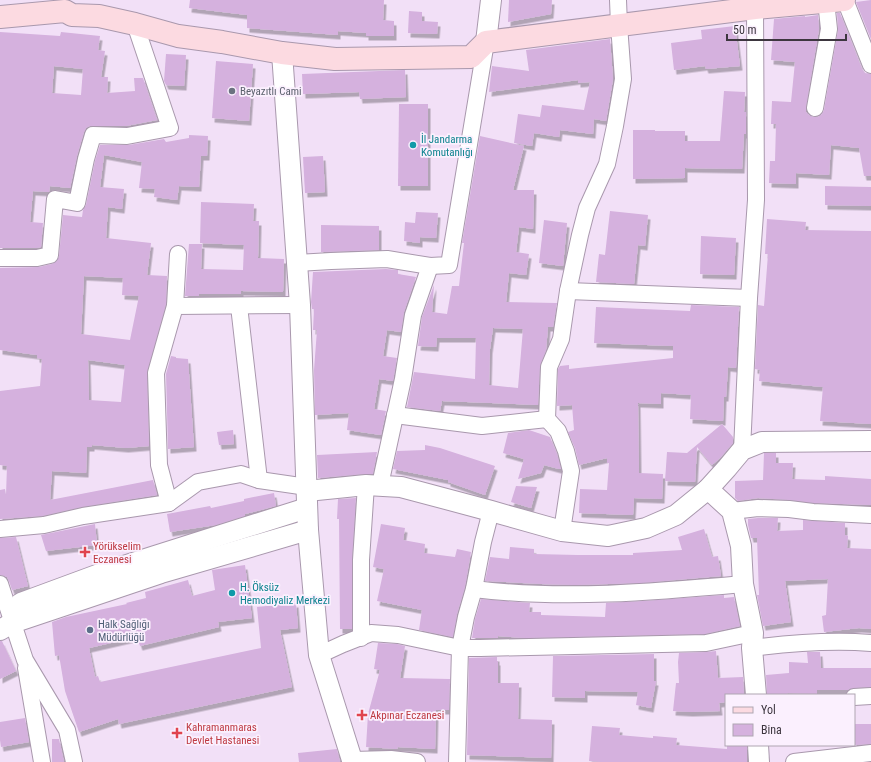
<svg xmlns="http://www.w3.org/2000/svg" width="871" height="762" font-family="'Roboto Condensed',sans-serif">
  <defs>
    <filter id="shadow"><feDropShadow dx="2.5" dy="4.5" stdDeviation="0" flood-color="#0004"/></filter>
  </defs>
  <rect width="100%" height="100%" fill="#f2e0f7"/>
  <!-- building -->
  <g fill="#d5b1de" fill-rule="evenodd" filter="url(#shadow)">
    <polygon points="190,0 384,0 383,20 394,21 394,36 366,36 366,33 338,31 338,35 247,28 247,15 189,8"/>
    <polygon points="509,0 552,0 551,14 508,22"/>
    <polygon points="871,0 871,39 856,2"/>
    <polygon points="409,11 422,12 422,21 438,22 437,34 408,33"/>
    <polygon points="837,13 840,13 862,69 865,73 871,74 871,176 864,176 859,148 831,145 829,175 796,173 796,184 769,183 770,161 775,161 776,124 771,124 772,101 791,102 795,62 771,60 774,19 805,16 805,17 818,15 819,29 806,107 806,112 809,115 813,117 818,117 822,114 824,110 838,30"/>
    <polygon points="735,26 740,66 706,69 705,66 674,70 671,43 702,39 701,30"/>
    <path d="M0 32 60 36 61 32 100 36 98 50 105 51 101 77H108L107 93 135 91 134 78H143L157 120 126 126H90L86 128 84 132 77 156 70 188 50 186 49 192 33 191 30 222 43 223 41 247 36 248H0ZM54 66 83 69 81 95 52 93Z"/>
    <polygon points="610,39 613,79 606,121 594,119 593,134 560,130 559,137 534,133 532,146 514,143 518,114 540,117 542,105 584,110 590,82 578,83 578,80 489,92 492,66 529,71 526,50"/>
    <polygon points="166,54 186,55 184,86 166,85 164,81"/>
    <polygon points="216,61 253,64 249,121 212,118"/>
    <polygon points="405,70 406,97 360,99 359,92 303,94 302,74"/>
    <polygon points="724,91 745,92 744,112 746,112 746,134 744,134 742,169 685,168 685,178 633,179 633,130 655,130 655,131 685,131 685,141 720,141"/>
    <polygon points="399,104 428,104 428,186 398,186"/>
    <path d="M189 135 208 136 207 156H201L199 187 179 186 177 200 154 197 155 189 139 188 142 162 104 155 100 187 124 189 122 209 108 207 106 238 151 243 147 275 167 276 166 304 147 373 149 446 126 448 92 445V447H87L86 473 52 471 50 500 153 480 157 495 82 507 42 516 0 519V490L5 489 6 495 7 466 0 465V391L40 386 42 359 37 358V355L0 350V268L39 267 52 264 57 261 59 256 63 215 82 217 83 210 86 205 95 161 100 145H129L164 139 166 142 189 138ZM84 276 123 278 122 295 139 296 130 340 81 334ZM88 360 125 365 121 402 89 400Z"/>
    <path d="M480 136 524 146 513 190H534L533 229 519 227 516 252 529 254 526 275 509 273 506 302 557 303 553 327H548L546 350 540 366 538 405 442 401 440 411 407 407 414 372 475 379 476 338H437L436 347 418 346 422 317 434 285 432 312 447 314 452 286H459L464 243H462ZM493 328 523 329 518 388 489 385 490 349Z"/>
    <polygon points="323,156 325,192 305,193 303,157"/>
    <polygon points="825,186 871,187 871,206 825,205"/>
    <polygon points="201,202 254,204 253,221 259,221 258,258 284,259 283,292 241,291 241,294 199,294 199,296 185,296 189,244 202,244 201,269 243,270 244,245 200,243"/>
    <polygon points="610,211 648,215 645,246 638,245 634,284 596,282 599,254 605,255"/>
    <polygon points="416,212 438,213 436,238 420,237 420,243 404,241 405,222 415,223"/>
    <polygon points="767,219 806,222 805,230 871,231 871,424 820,421 823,387 759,381 760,370 755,369 758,305 764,306 768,254 765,254"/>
    <polygon points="544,220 567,223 563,266 539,263"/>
    <polygon points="321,225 379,226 379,250 321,252"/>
    <polygon points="701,236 736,238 734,275 700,274"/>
    <polygon points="386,269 398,270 398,274 416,277 404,312 401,332 387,330 383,356 397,358 393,381 379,379 374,409 386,411 381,435 347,430 349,413 315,415 314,370 317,330 313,330 314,309 312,309 311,302 313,272"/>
    <polygon points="691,305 739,307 736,368 728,367 726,397 724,397 723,421 690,419 691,395 661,393 661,404 638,403 639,473 663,474 662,499 634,498 633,515 579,513 580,489 607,490 609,463 607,463 607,458 579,465 575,448 568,432 574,430 572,405 557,406 558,369 560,366 569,365 569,369 673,358 673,346 594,343 596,307 690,311"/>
    <polygon points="171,356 176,357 176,358 188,359 194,447 168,449 166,374"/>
    <polygon points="722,424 733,437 733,443 720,458 712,465 697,447 695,482 665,481 667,452 687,453"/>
    <polygon points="233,430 234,444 219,445 217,432"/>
    <polygon points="529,430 550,437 557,454 561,469 559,469 544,465 541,473 518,479 524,459 503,453 508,433"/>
    <polygon points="425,445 440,448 495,466 485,495 448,482 448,480 393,469 397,451 425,450"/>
    <polygon points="377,452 373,474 365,474 318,478 317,455"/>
    <polygon points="764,453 776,453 776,463 793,463 792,479 825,480 825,476 871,479 871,505 814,503 789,500 758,498 738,501 735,498 735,481 763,480"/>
    <polygon points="516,486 537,487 531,508 511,502"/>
    <polygon points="274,493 276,506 245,514 245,516 216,525 170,532 167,514 210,506 211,508 244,501 244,499"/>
    <polygon points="356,498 352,560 352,629 340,629 339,519 337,519 338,499"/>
    <polygon points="758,518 778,518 777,531 803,530 803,520 845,523 845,535 848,536 847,548 871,549 871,629 859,628 824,632 822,616 826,615 828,579 785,581 791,622 763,626 757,595 759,595 757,538 751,538 748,525 748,519"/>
    <polygon points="95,524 97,545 46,551 41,535"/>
    <polygon points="381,524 405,528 403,540 425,544 424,553 455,557 457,549 471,552 465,587 457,614 453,637 419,630 422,610 377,601 384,569 373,567"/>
    <polygon points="704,529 712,557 718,556 721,576 642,583 575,585 541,584 485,581 490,557 509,559 510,547 534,549 534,554 578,555 633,555 633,553 682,550 678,537"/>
    <polygon points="16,537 28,586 12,590 9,581 7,577 2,575 0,575 0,538"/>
    <polygon points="245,565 252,618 218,622 219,627 140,646 137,637 89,648 95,677 98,676 100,682 261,648 257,607 296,603 298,628 280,630 292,687 119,724 118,719 79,732 65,691 59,655 55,656 52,622 66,617 127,604 126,603 146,598 145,592 188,580 192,596 215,590 212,570"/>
    <polygon points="724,595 724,598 734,597 740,626 705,634 525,638 498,636 498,638 472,638 475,619 481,599 530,603 529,612 541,612 541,615 605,617 606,603 643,601"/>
    <polygon points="0,641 2,641 16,671 0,679"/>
    <polygon points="378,643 397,644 405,646 400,678 450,679 449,710 436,710 435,749 398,747 397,749 366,747 368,714 380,670 374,669"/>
    <polygon points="716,651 718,678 743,677 744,695 726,695 726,702 719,703 720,711 690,712 673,711 676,683 679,683 678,662 679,653 706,652"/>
    <polygon points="807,652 820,652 821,668 871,668 871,687 853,688 848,690 817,690 817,694 787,693 788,695 767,695 766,675 789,673 789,662 808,663"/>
    <polygon points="654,654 654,681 656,681 651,708 636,705 638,692 585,691 585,698 552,697 553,656"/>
    <polygon points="497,657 497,661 498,661 498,683 519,683 518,719 552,720 551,758 467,755 469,658"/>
    <polygon points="25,718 29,742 1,747 0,740 0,722"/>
    <polygon points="854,724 871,724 871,744 854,745"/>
    <polygon points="592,726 620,728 619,735 653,738 653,736 677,738 676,745 727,749 727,745 747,745 747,762 601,762 589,761"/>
    <polygon points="52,739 59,739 64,762 52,762"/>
    <polygon points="337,749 340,762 299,762 298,753"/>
  </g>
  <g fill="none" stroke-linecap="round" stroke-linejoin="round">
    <defs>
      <g id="minor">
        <polyline points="845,0 871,65"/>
        <polyline points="815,108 829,29 826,1"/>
        <polyline points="0,258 37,258 50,255 55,199 77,203 86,159 93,135 127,136 170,128 135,24"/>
        <polyline points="297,263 331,261 387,259 430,266 449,265 486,42"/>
        <polyline points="568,291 749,298"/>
        <polyline points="175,306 178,254"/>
        <polyline points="239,306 259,480"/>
        <polyline points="395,415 482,426 547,419"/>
        <polyline points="742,450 749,298 756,200 755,8"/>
        <polyline points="380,485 403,379 413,315 430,266"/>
        <polyline points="169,503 159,465 156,373 175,306 300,305"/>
        <polyline points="732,511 758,508 789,509 813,512 871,515"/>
        <polyline points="0,529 44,525 83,516 169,503 198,482 241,474 259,480 307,487"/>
        <polyline points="562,531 571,471 566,451 558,431 547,419 549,367 561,339 568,291 580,235 587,208 607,164 615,126 623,79 619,25 618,0"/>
        <polyline points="0,584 25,660 67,730 74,762"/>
        <path d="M474 589C562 600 655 592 743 584"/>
        <polyline points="361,638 361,560 366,485"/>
        <path d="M752 648C791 643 832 640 871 643"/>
        <polyline points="319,655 343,644 371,633 398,635 460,648 480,648 706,643 753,633"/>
        <polyline points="26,668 42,762"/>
        <polyline points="854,697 871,696"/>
        <polyline points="352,760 391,759 417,762"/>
        <polyline points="457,762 460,648 466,617 474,589 483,542 491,511"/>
        <polyline points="794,762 871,753"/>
      </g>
      <g id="tertiary">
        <polyline points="486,42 491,0"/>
        <polyline points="282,53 300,305 308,530 319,655 352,760 352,762"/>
        <polyline points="708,489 732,511 741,546 743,584 753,633 752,648 756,695"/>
        <polyline points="307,491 366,485 401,487 491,511 562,531 608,536 646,528 676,515 708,489 727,468 742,450 762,442 871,441"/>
        <polyline points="12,623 21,603 105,572 155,556 307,508"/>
        <polyline points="0,630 12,623 161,573 308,530"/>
        <polyline points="758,745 759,762"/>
      </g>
      <polyline id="secondary" points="0,17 65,11 72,15 99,16 135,24 178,36 222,42 282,53 335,59 471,57 486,42 755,8 844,0"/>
    </defs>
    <!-- minor casing -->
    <use href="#minor" stroke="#a998ad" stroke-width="18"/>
    <!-- tertiary casing -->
    <use href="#tertiary" stroke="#a998ad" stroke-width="22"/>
    <!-- secondary casing -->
    <use href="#secondary" stroke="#a998ad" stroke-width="24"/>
    <!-- minor -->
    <use href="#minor" stroke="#fff" stroke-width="16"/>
    <!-- tertiary -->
    <use href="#tertiary" stroke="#fff" stroke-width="20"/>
    <!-- secondary -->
    <use href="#secondary" stroke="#fcdae1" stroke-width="22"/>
  </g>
  <!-- markers -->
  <circle fill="#6b7280" stroke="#fbf0fe" stroke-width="1.5" cx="232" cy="91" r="4"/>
  <g fill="#0f9aa8" stroke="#fbf0fe" stroke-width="1.5">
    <circle cx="413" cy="145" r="4"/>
    <circle cx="232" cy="593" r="4"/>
  </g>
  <g fill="#e0444e" stroke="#fbf0fe" stroke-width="1.5">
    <path d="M83 546h4v4h4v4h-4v4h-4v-4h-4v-4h4z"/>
    <path d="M360 709h4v4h4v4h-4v4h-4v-4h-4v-4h4z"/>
    <path d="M175 727h4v4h4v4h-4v4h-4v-4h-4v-4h4z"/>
  </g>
  <circle fill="#5c6f8a" stroke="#fbf0fe" stroke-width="1.5" cx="90" cy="630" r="4"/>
  <g text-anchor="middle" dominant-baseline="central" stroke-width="3.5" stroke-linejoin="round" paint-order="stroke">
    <!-- worship labels -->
    <g font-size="11" fill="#5b616d" stroke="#fbf0fe" text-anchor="start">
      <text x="240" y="91">Beyazıtlı Cami</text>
    </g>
    <!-- culture labels -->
    <g font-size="11" fill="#0d838f" stroke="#fbf0fe" text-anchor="start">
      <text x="421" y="139">İl Jandarma<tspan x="421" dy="13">Komutanlığı</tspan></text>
      <text x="240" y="587">H. Öksüz<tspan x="240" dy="13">Hemodiyaliz Merkezi</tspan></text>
    </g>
    <!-- health labels -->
    <g font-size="11" fill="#be3a42" stroke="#fbf0fe" text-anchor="start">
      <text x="93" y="546">Yörükselim<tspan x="93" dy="13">Eczanesi</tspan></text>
      <text x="370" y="715">Akpınar Eczanesi</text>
      <text x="186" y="727">Kahramanmaras<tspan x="186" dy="13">Devlet Hastanesi</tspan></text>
    </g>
    <!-- service labels -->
    <g font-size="11" fill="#4e5e75" stroke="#fbf0fe" text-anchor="start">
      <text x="98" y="624">Halk Sağlığı<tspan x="98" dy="13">Müdürlüğü</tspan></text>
    </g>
  </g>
  <!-- legend -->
  <rect x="725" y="694" width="130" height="52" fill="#fbf0fe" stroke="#afa6b2"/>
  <rect x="733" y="707" width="20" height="6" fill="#fcdae1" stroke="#afa6b2"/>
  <text x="761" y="714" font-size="12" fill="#3d363f">Yol</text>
  <rect x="733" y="724" width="20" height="12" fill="#d5b1de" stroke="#afa6b2"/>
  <text x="761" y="734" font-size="12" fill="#3d363f">Bina</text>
  <!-- scale -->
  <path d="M727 34v6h119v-6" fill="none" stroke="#3d363f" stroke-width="2"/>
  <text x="733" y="34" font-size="12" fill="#3d363f" stroke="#fbf0fe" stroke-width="3" paint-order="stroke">50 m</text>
</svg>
